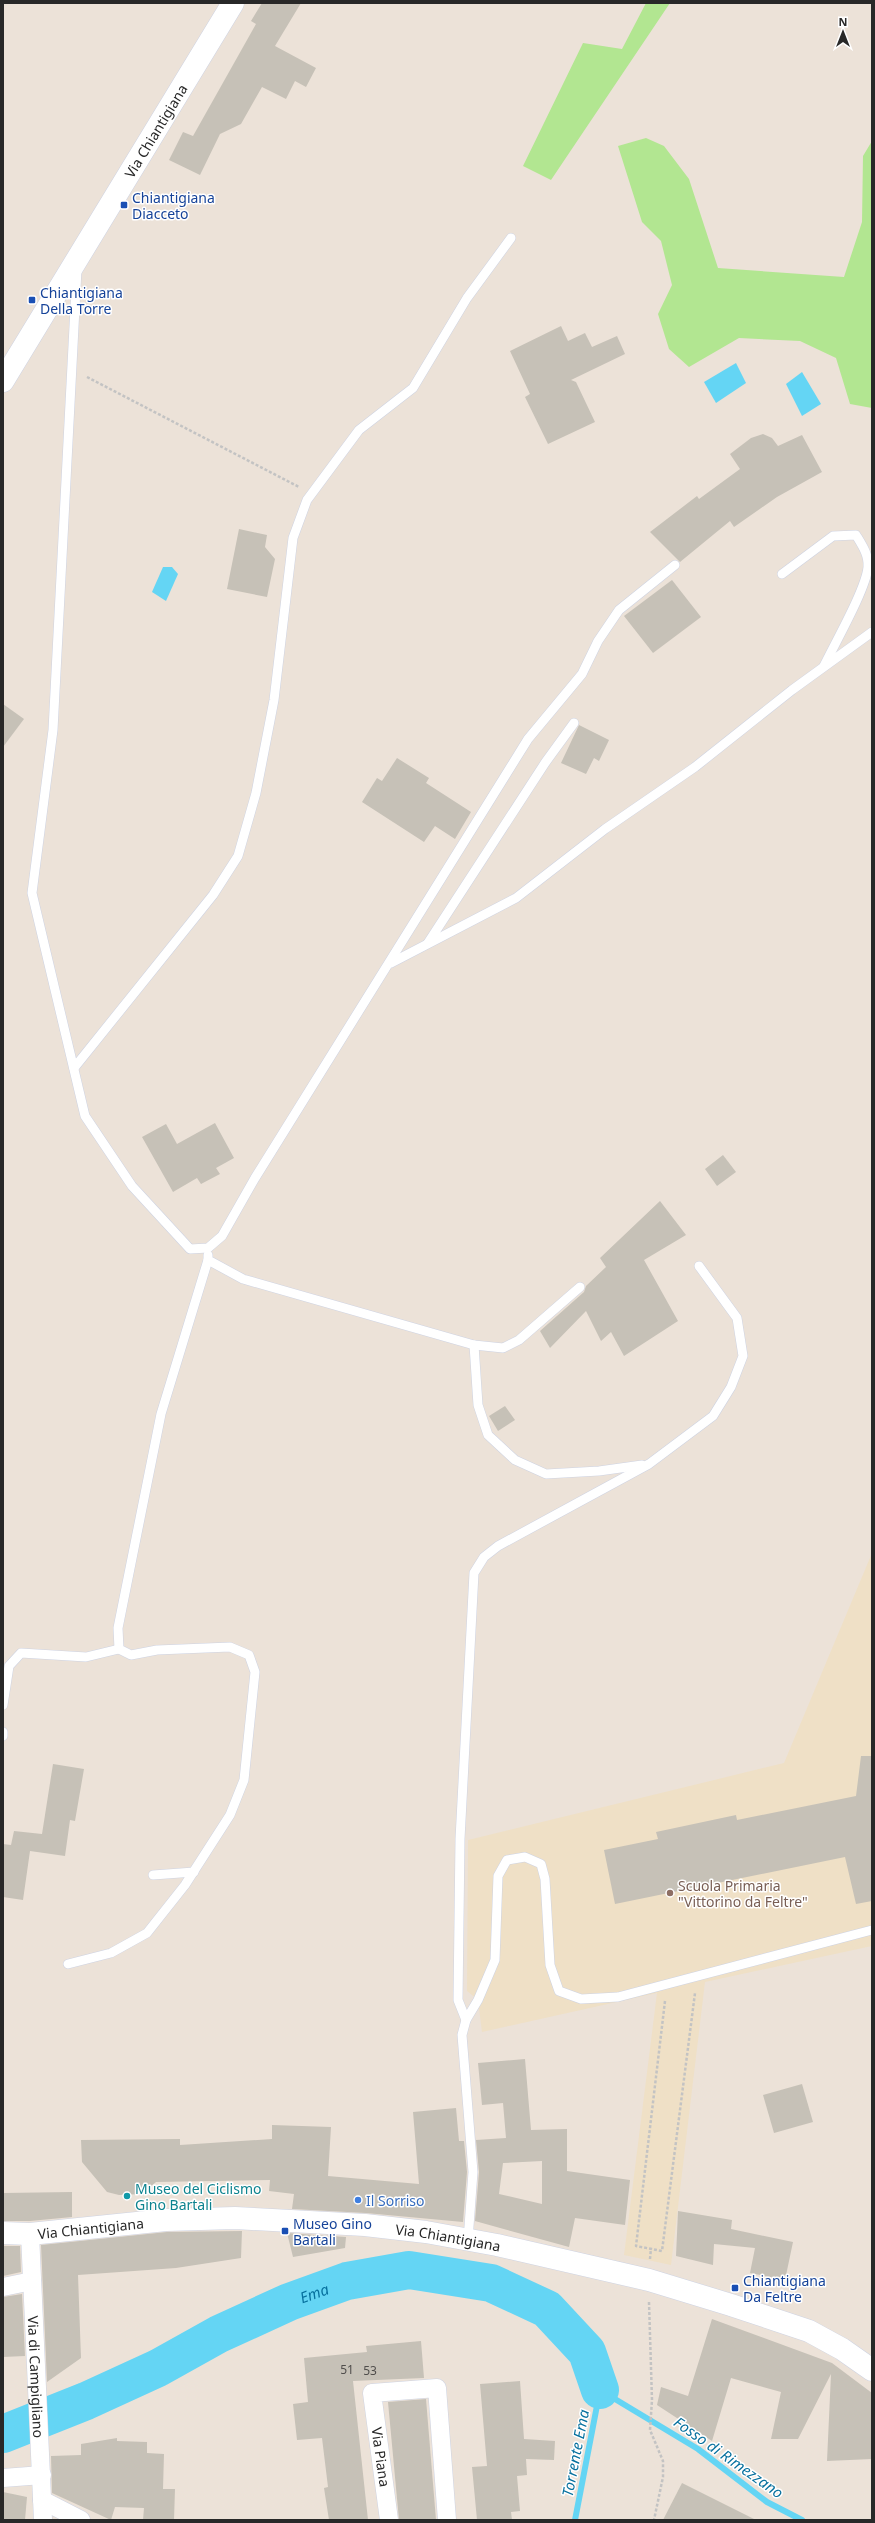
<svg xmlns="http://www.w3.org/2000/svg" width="875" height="2523" font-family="'Noto Sans',sans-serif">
  <rect width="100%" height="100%" fill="#ece2d8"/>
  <!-- education -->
  <polygon fill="#efe0c6" points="872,1553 872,1946 705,1982 671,2265 624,2255 657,1993 482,2032 478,2000 467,1991 468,1840 784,1763"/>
  <!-- green -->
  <g fill="#b2e691">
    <polygon points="646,3 670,3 551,180 523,166 583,43 622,49"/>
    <polygon points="646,138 664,146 689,179 718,268 844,277 862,222 863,156 872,141 872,408 850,404 836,358 800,341 739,338 689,367 669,349 658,314 672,285 661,241 642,222 618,146"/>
  </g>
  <!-- water -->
  <g fill="#64d5f4">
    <polygon points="736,363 746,383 716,403 704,382"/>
    <polygon points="802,372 821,404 802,416 786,384"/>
    <polygon points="163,567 172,567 178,574 166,601 152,592"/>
  </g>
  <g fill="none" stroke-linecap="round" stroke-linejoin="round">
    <!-- stream -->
    <polyline stroke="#64d5f4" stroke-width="6" points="575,2520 600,2390 698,2449 767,2502 802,2520"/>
    <!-- river -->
    <path stroke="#64d5f4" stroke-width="38" id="s1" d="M3 2434 86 2401 158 2368 219 2334 289 2302 347 2281 409 2270 491 2283 547 2309 587 2352 600 2390"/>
  </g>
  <!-- building -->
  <g fill="#c6c1b7" fill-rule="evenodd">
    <polygon points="262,3 301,3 275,46 316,68 306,87 295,81 286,99 262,87 241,124 220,134 200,175 169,160 183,132 193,136 256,24 251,21"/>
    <polygon points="561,326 568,341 585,333 592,347 617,336 625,354 571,380 576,382 595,422 548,444 525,397 530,394 510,351"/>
    <polygon points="763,434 772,438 778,446 802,435 822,472 777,497 734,527 730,521 680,562 650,532 697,496 699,499 740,469 730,454 751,438"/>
    <polygon points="239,529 267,535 265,547 275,559 267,597 227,589"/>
    <polygon points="672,580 701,617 653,653 624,616"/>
    <polygon points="3,704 24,719 3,747"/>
    <polygon points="579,725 609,740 599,761 594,758 586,774 561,763"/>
    <polygon points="397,758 429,778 426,783 471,812 455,839 435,826 424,842 362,802 377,778 382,781"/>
    <polygon points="215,1123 234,1158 216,1168 220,1174 201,1184 197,1178 173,1192 142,1137 166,1124 177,1144"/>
    <polygon points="723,1155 736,1172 717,1186 705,1169"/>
    <polygon points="660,1201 686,1235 644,1260 678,1321 624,1356 611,1332 601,1341 586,1311 550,1348 540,1331 584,1292 586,1286 606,1267 600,1258"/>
    <polygon points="505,1406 515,1420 498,1431 489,1416"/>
    <polygon points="861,1756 872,1756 872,1901 856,1904 845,1857 615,1904 604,1850 658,1839 656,1832 736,1815 737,1820 856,1796"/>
    <polygon points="53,1764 84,1769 75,1821 70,1820 65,1856 30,1851 23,1900 3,1897 3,1844 11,1845 14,1831 42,1834"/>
    <path d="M525 2059 531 2130 567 2129V2171L630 2180 625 2225 575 2218 569 2247 475 2221 479 2172 476 2140 506 2138 503 2103 482 2105 478 2063ZM542 2161V2204L499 2194 503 2163Z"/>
    <polygon points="802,2084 813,2122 774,2133 763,2095"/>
    <polygon points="456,2108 459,2141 464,2141 467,2172 463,2222 366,2213 292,2209 294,2194 269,2191 270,2180 156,2182 142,2194 119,2195 107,2192 82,2162 81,2140 180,2139 180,2145 272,2139 272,2125 331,2127 328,2176 419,2184 413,2112"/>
    <polygon points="72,2192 72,2217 30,2221 3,2221 3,2193"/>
    <polygon points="678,2211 732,2220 731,2229 793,2242 785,2280 750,2273 755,2248 714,2244 713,2265 676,2256"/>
    <polygon points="242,2231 241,2258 176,2268 78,2275 81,2358 47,2382 41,2245 167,2232"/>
    <polygon points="287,2233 346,2237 345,2248 293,2257"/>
    <polygon points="3,2246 20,2246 21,2272 3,2276"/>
    <polygon points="22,2294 25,2356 3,2357 3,2297"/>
    <polygon points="712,2319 832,2363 872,2393 872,2459 827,2461 831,2374 798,2439 771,2439 781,2392 731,2378 712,2441 657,2405 661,2387 688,2396"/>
    <polygon points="421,2341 424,2378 353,2381 368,2520 329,2520 324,2488 328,2487 322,2438 297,2440 293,2404 308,2402 304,2358 367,2352 366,2346"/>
    <polygon points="520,2381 524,2439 555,2441 554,2460 526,2459 527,2475 517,2476 520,2511 511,2512 512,2520 477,2520 472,2467 487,2466 480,2384"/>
    <polygon points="426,2399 436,2520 399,2520 388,2402"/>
    <polygon points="117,2438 117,2441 147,2442 147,2453 164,2454 163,2489 175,2489 174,2520 143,2520 144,2508 115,2507 111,2520 52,2493 51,2456 81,2455 81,2444"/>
    <polygon points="682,2483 756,2520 663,2520"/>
    <polygon points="3,2492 27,2497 25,2520 3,2520"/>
  </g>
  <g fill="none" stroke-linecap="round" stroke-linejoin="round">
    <defs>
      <g id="lane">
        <polyline points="77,269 53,730 32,893 85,1116 132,1186 190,1249 208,1248 222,1236 255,1178 528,739 582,674 598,641 619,610 675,565"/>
        <path d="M782 574 833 536 856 535C862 545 869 555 868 567 866 589 835 643 824 666"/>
        <polyline points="428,943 545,763 574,723"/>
        <polyline points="391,963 516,898 605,829 695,767 792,690 872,632"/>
        <polyline points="74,1068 213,895 238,856 256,793 274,700 293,538 307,500 359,430 413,388 467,298 511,238"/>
        <polyline points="208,1255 208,1260 243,1279 474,1345 503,1348 519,1340 580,1287"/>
        <polyline points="474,1345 478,1405 488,1435 515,1460 546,1474 599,1471 642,1465"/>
        <polyline points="3,1705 9,1666 21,1653 86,1657 119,1649"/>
        <polyline points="3,1732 3,1736"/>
        <polyline points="153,1875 194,1872"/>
        <polyline points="68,1964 111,1953 147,1933 185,1885 230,1815 244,1780 255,1672 249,1655 230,1647 157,1650 131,1655 119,1649 118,1628 161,1414 208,1260"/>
        <polyline points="466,2020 458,2000 460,1839 474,1573 484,1557 498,1546 649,1464 713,1416 731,1387 743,1356 737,1318 699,1266"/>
        <polyline points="468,2240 473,2172 462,2035 466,2020 478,2000 495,1960 498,1876 507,1860 525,1857 541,1864 545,1879 550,1965 559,1991 581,1999 618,1997 872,1930"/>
      </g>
      <g id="street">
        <path id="s2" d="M30 2234 43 2520"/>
        <polyline points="3,2287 32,2281"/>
        <polyline points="3,2478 42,2475"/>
        <polyline points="42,2500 81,2520"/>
        <polyline points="389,2520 372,2393 437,2388 447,2520"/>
      </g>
      <g id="secondary">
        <path id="s3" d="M3 381 233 3"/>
        <path id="s4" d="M3 2233 30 2234 166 2220 235 2218 365 2225 426 2232 497 2245 649 2280 731 2305 809 2331 842 2349 872 2370"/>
      </g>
    </defs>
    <!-- lane casing -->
    <use href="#lane" stroke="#ced3e2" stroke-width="10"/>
    <!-- street casing -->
    <use href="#street" stroke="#ced3e2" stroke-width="19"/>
    <!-- secondary casing -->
    <use href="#secondary" stroke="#ced3e2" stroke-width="23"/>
    <!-- path -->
    <g stroke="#c3c3c3" stroke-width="2.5" stroke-dasharray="3 2" stroke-linecap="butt">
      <polyline points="87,377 299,487"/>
      <polyline points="665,2001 636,2246 662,2251 695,1993"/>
      <polyline points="650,2259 651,2248"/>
      <polyline points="649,2302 652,2400 650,2430 663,2461 663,2477 654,2520"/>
    </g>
    <!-- lane -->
    <use href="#lane" stroke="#fff" stroke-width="9"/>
    <!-- street -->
    <use href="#street" stroke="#fff" stroke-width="18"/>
    <!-- secondary -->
    <use href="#secondary" stroke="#fff" stroke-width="22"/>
  </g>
  <!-- markers -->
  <g fill="#1a4fb4" stroke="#fff" stroke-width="1.5">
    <rect x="120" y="201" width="8" height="8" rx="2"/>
    <rect x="28" y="296" width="8" height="8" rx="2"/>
    <rect x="281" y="2227" width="8" height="8" rx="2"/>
    <rect x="731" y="2284" width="8" height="8" rx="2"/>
  </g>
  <circle fill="#8d6e63" stroke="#fff" stroke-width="1.5" cx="670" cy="1893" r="4"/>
  <circle fill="#0f9aa8" stroke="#fff" stroke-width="1.5" cx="127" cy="2196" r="4"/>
  <circle fill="#3f7fe0" stroke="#fff" stroke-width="1.5" cx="358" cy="2200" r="4"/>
  <g text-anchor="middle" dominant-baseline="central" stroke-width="3" stroke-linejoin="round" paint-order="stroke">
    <!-- number labels -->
    <g font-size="12" fill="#504e4c">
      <text x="347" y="2369">51</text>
      <text x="370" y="2370">53</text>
    </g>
    <!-- street labels -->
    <g font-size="14" fill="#282828" stroke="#fff">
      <text stroke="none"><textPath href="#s3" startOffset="293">Via Chiantigiana</textPath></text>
      <text stroke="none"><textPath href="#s4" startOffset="88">Via Chiantigiana</textPath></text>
      <text stroke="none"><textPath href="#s4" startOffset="447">Via Chiantigiana</textPath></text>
      <text stroke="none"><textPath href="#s2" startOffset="143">Via di Campigliano</textPath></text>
      <text transform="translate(381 2457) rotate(82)">Via Piana</text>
    </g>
    <!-- transit labels -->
    <g font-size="14" fill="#164399" stroke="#fff" text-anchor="start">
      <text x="132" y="197">Chiantigiana<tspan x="132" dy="16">Diacceto</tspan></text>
      <text x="40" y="292">Chiantigiana<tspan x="40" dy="16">Della Torre</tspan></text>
      <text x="293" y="2223">Museo Gino<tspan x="293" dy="16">Bartali</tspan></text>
      <text x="743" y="2280">Chiantigiana<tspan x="743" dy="16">Da Feltre</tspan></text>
    </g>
    <!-- education labels -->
    <g font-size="14" fill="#785e54" stroke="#fff" text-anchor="start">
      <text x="678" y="1885">Scuola Primaria<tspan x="678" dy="16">"Vittorino da Feltre"</tspan></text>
    </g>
    <!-- culture labels -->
    <g font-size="14" fill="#0d838f" stroke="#fff" text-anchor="start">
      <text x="135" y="2188">Museo del Ciclismo<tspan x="135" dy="16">Gino Bartali</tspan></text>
    </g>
    <!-- shop labels -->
    <g font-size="14" fill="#366cbe" stroke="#fff" text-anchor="start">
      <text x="366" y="2200">Il Sorriso</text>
    </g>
    <!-- water labels -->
    <g font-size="15" font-style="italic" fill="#06709e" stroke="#fff">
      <text stroke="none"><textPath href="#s1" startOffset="342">Ema</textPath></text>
      <text transform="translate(575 2453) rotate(-79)">Torrente Ema</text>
      <text transform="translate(729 2457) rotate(35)">Fosso di Rimezzano</text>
    </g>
  </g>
  <!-- border -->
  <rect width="875" height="2523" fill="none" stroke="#282828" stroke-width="8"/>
  <!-- north arrow -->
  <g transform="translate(843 32)" stroke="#ffffff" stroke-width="3" paint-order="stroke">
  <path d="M0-3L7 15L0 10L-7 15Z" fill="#282828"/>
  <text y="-6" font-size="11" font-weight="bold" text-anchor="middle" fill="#282828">N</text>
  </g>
</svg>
